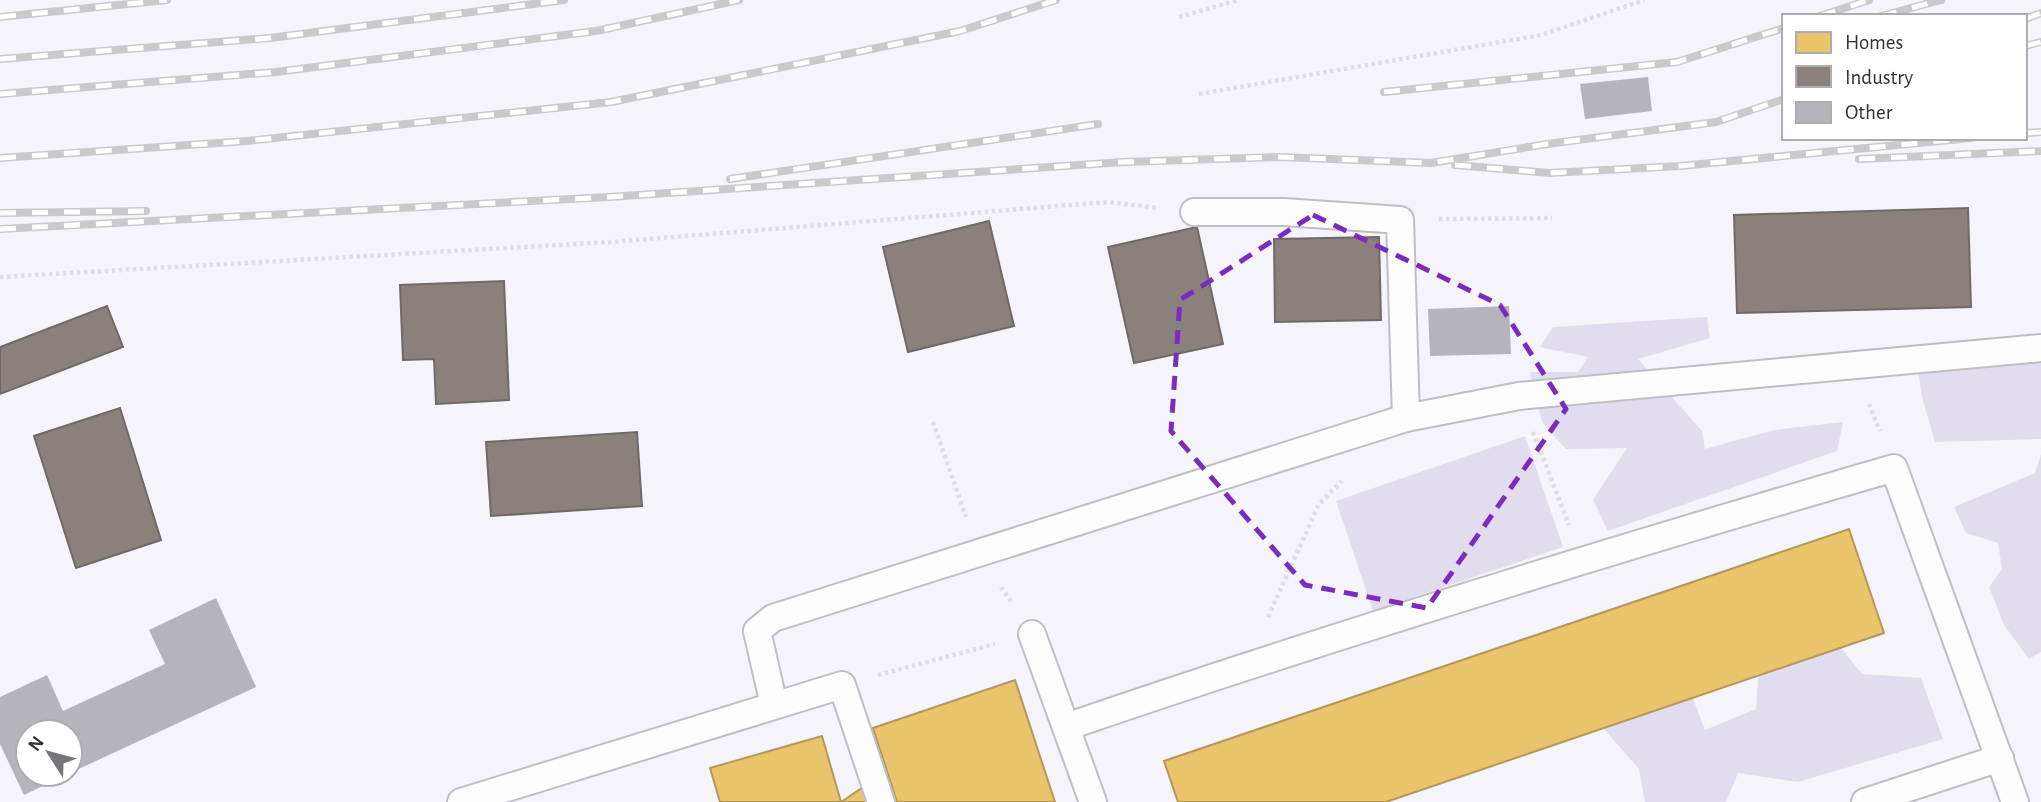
<svg xmlns="http://www.w3.org/2000/svg" width="2041" height="802" font-family="'Alegreya Sans',sans-serif">
  <rect width="100%" height="100%" fill="#f5f4fa"/>
  <!-- green -->
  <g fill="#e1ddee">
    <polygon points="1707,317 1710,338 1638,359 1702,431 1705,449 1774,430 1843,422 1837,451 1608,531 1593,500 1627,448 1566,449 1542,422 1530,372 1578,372 1588,357 1540,347 1553,327"/>
    <polygon points="1915,348 2041,358 2041,439 1935,442 1922,397"/>
    <polygon points="1525,436 1563,547 1373,611 1336,501"/>
    <polygon points="2041,454 2041,652 2029,659 2004,625 1989,587 2002,569 1998,543 1966,533 1954,507 2035,473"/>
    <polygon points="1835,640 1862,674 1921,678 1943,739 1798,782 1738,773 1726,802 1645,802 1639,769 1596,720 1692,696 1705,730 1756,709 1759,664"/>
  </g>
  <!-- homes -->
  <g fill="#e9c46a" stroke="#b2985b" stroke-width="2">
    <polygon points="1849,529 1884,633 1386,802 1178,802 1164,761"/>
    <polygon points="1015,680 1055,802 897,802 873,728"/>
    <polygon points="822,736 841,802 869,783 874,802 720,802 710,768"/>
  </g>
  <!-- industry -->
  <g fill="#8a817c" stroke="#706968" stroke-width="2">
    <polygon points="1968,208 1971,307 1737,313 1734,215"/>
    <polygon points="989,221 1014,326 908,352 883,247"/>
    <polygon points="1197,227 1223,344 1134,363 1108,247"/>
    <polygon points="1379,237 1381,320 1275,322 1274,239"/>
    <polygon points="504,281 509,400 436,404 434,359 403,360 400,285"/>
    <polygon points="107,306 123,347 0,394 0,347"/>
    <polygon points="120,408 161,540 76,568 34,436"/>
    <polygon points="637,432 642,506 491,516 486,442"/>
  </g>
  <!-- building -->
  <g fill="#b5b4ba">
    <polygon points="1648,77 1652,111 1585,119 1580,84"/>
    <polygon points="1509,306 1511,354 1430,356 1428,309"/>
    <polygon points="216,598 256,687 70,773 70,732 28,732 28,774 68,774 24,795 0,744 0,697 47,675 63,711 165,664 149,630"/>
  </g>
  <g fill="none" stroke-linecap="round" stroke-linejoin="round">
    <defs>
      <g id="lane">
        <polyline points="1194,212 1284,212 1400,220 1406,418 1519,396 2041,348"/>
        <polyline points="1032,634 1093,802"/>
        <polyline points="774,705 757,631 773,618 1406,418"/>
        <path d="M1066 727C1340 633 1616 549 1894 468L2015 802"/>
        <polyline points="461,802 842,685 881,802"/>
        <polyline points="1865,802 2000,758"/>
      </g>
    </defs>
    <!-- lane casing -->
    <use href="#lane" stroke="#bfbec4" stroke-width="30"/>
    <!-- path -->
    <g stroke="#dedee0" stroke-width="4.5" stroke-dasharray="3.5 3.5" stroke-linecap="butt">
      <polyline points="1179,17 1238,0"/>
      <polyline points="1199,94 1541,35 1644,0"/>
      <polyline points="1439,219 1552,218"/>
      <polyline points="0,277 611,242 1108,202 1158,208"/>
      <polyline points="1869,404 1880,431"/>
      <polyline points="933,422 966,517"/>
      <polyline points="1533,432 1569,525"/>
      <polyline points="1001,587 1012,603"/>
      <polyline points="1268,617 1319,504 1342,481"/>
      <polyline points="878,675 995,644"/>
    </g>
    <!-- lane -->
    <use href="#lane" stroke="#fefdfe" stroke-width="26"/>
    <defs>
      <g id="rail">
        <polyline points="1820,16 1869,0"/>
        <polyline points="1881,16 1941,0"/>
        <polyline points="0,17 167,0"/>
        <polyline points="2025,19 2041,13"/>
        <polyline points="2025,46 2041,42"/>
        <polyline points="0,59 270,38 564,0"/>
        <polyline points="1384,92 1677,62 1784,28"/>
        <polyline points="0,94 276,72 596,31 739,0"/>
        <polyline points="2025,133 2041,132"/>
        <polyline points="0,158 247,141 611,102 960,31 1056,0"/>
        <polyline points="1859,159 2041,151"/>
        <polyline points="1455,165 1550,173 1680,166 1971,138"/>
        <polyline points="730,179 1098,124"/>
        <polyline points="0,213 146,211"/>
        <polyline points="0,229 609,197 1123,162 1281,157 1431,163 1547,144 1716,122 1784,99"/>
      </g>
    </defs>
    <!-- rail casing -->
    <use href="#rail" stroke="#cacacc" stroke-width="8"/>
    <!-- rail -->
    <use href="#rail" stroke="#fff" stroke-width="5" stroke-dasharray="16" stroke-linecap="butt"/>
  </g>
  <!-- marked area -->
  <path fill="none" stroke="#7b2cbf" stroke-width="5" stroke-dasharray="14 9" stroke-linejoin="round" d="M1313 215 1500 305 1566 409 1427 608 1305 585 1171 431 1180 300Z"/>
  <!-- legend -->
  <rect x="1782" y="14" width="245" height="126" fill="#ffffff" stroke="#adadaf" stroke-width="2"/>
  <rect x="1796" y="32" width="35" height="21" fill="#e9c46a" stroke="#adadaf" stroke-width="2"/>
  <text x="1845" y="49" font-size="21" fill="#333138">Homes</text>
  <rect x="1796" y="66" width="35" height="21" fill="#8a817c" stroke="#adadaf" stroke-width="2"/>
  <text x="1845" y="84" font-size="21" fill="#333138">Industry</text>
  <rect x="1796" y="102" width="35" height="21" fill="#b5b4ba" stroke="#adadaf" stroke-width="2"/>
  <text x="1845" y="119" font-size="21" fill="#333138">Other</text>
  <!-- north arrow -->
  <g transform="translate(49 753) rotate(306)"><circle r="33" fill="#ffffff" stroke="#adadaf" stroke-width="2"/>
  <path d="M0-5L12 26L0 18L-12 26Z" fill="#77757c"/>
  <text y="-10" font-size="19" font-weight="bold" text-anchor="middle" fill="#333138">N</text>
  </g>
</svg>
